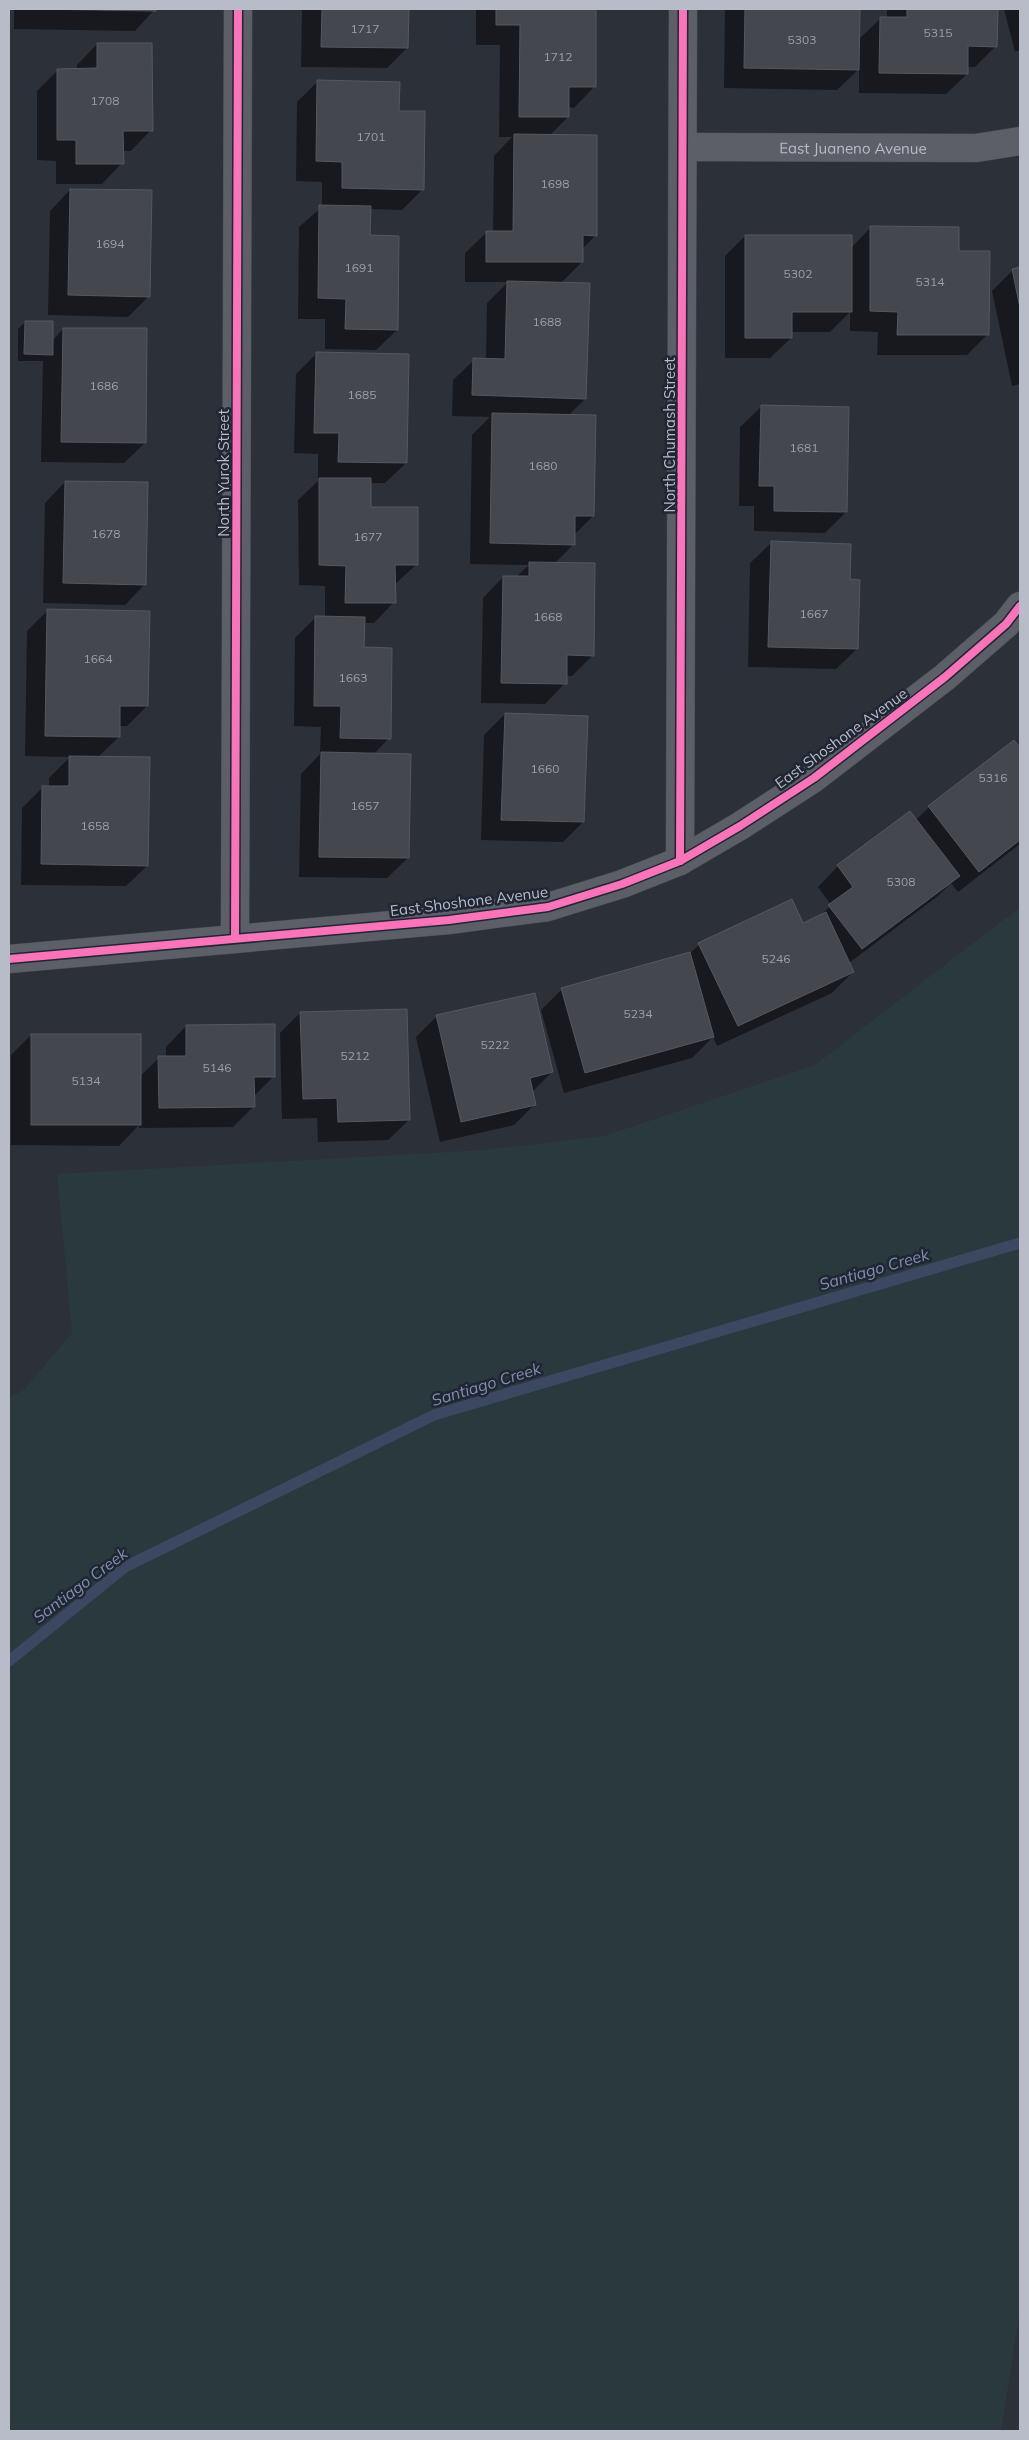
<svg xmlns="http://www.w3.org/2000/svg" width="1029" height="2440" font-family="Mulish,sans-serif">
  <rect width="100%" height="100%" fill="#2c3039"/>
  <!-- green -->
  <polygon fill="#29393e" points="1020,907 1020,2311 1001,2431 9,2431 9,1397 24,1390 72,1333 57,1174 484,1150 604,1136 815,1065"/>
  <!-- shadow -->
  <g fill="#0007">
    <polygon points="14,9 155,9 135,31 14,29"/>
    <polygon points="302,9 408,9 407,48 387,68 301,67"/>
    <polygon points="476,9 595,9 594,87 574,108 568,107 568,117 550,135 596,235 582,249 582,262 560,284 585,399 568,416 593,516 574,535 574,544 554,564 593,655 572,676 566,676 565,683 545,704 481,703 483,598 503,577 516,577 529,565 470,564 472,435 490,417 452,416 453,380 474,360 486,360 487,303 508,282 465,282 465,253 486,233 493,232 494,156 512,137 499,137 500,45 476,45"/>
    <polygon points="725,9 859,9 858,40 880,19 887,18 887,9 996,9 996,46 975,67 967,67 967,74 946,94 859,93 859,69 837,90 724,88"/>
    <polygon points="1004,9 1020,9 1020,50 1015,52"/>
    <polygon points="97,44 151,130 131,151 122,151 122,163 102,184 56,184 56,161 37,160 37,91 58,70 77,70 77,65"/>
    <polygon points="318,81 398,112 423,189 402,210 370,209 369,237 397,330 376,350 325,349 325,319 298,319 299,227 322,207 322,182 296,181 297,102"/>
    <polygon points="70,190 149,296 128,317 48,315 50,211"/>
    <polygon points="871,227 958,252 988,334 967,355 877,355 878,332 850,331 850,312 830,332 790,332 791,338 770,358 725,358 725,256 745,236 851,248"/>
    <polygon points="1020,269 1020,384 1012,386 992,291 1013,270"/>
    <polygon points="25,322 52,341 63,329 145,443 124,463 41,462 43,361 18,361 18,329"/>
    <polygon points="316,354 406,463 385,483 370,483 370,508 416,565 394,585 394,602 374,623 364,623 363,649 389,738 374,754 408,858 387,878 299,877 301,774 320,754 321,727 294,726 295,638 316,617 325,617 325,586 299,585 298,500 318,481 318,454 294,453 296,374"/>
    <polygon points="761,407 846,512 825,533 754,531 754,506 739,506 740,427"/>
    <polygon points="65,482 145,584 125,605 43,603 45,503"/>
    <polygon points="771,543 857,649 836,669 748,667 750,563"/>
    <polygon points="48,610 147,706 127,726 119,726 119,737 98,757 147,866 126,886 21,885 22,808 43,787 49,787 49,778 70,757 25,756 27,631"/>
    <polygon points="505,714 583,822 563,842 481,840 484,735"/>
    <polygon points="1014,742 1020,750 1020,844 958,892 951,883 938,896 849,963 853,972 832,993 717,1046 713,1037 692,1058 564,1093 541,1010 562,989 690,953 699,945 803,925 818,918 831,905 818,887 838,866 916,820 929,807"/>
    <polygon points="300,1013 409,1120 388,1140 318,1142 317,1118 282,1119 280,1033"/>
    <polygon points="437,1016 552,1072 532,1092 534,1105 514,1125 440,1142 416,1037"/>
    <polygon points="186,1026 274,1076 253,1097 254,1106 233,1127 139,1128 139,1125 119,1146 11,1145 11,1055 31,1035 139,1077 159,1058 166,1057 166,1047"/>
  </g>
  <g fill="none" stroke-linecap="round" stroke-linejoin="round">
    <!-- stream -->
    <polyline stroke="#3c4862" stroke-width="11" points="9,1661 125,1567 434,1415 1020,1243"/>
  </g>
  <!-- building -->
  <g fill="#44474e" stroke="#555861">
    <polygon points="35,9 156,9 156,11"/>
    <polygon points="322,9 409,9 408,48 321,47"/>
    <polygon points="496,9 596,9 596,87 569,87 569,117 519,117 520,25 496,25"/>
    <polygon points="745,9 860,9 859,70 744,68"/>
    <polygon points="907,9 998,9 997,47 968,46 968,74 879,73 880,17 907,17"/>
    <polygon points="97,43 152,43 153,131 123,131 124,164 76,164 76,140 57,140 57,69 97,68"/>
    <polygon points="317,80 400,82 399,111 425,111 424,190 342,188 342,162 316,161"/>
    <polygon points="514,134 597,135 597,236 583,235 583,262 486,262 486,231 513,231"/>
    <polygon points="70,189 152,190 150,297 68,295"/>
    <polygon points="319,205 371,206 370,235 399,236 398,330 345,329 346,299 318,298"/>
    <polygon points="870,226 959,227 959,251 990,251 989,335 897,335 898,312 870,311"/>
    <polygon points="745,235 852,235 852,312 792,312 792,338 745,338"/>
    <polygon points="1020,267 1020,308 1012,269"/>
    <polygon points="507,281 590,283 586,399 472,395 473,358 505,359"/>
    <polygon points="25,321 53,321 53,355 24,354"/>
    <polygon points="63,328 147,328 146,443 61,442"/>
    <polygon points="316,352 409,354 407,463 338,462 339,433 314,433"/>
    <polygon points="761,405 849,407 847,512 774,511 774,486 759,486"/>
    <polygon points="492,413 596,415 594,516 575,516 575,545 490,543"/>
    <polygon points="319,478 371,478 371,507 418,507 418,565 395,565 396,603 345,603 346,566 319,565"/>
    <polygon points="65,481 148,482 146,585 63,583"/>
    <polygon points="771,541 851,544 850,579 860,580 858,649 768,647"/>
    <polygon points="529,562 595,563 594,656 567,655 567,684 501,683 503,576 529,576"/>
    <polygon points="47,609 150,611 148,706 120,706 120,737 45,736"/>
    <polygon points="315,616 365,617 364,647 392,648 391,739 340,738 341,706 314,706"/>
    <polygon points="505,713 588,716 584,822 501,820"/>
    <polygon points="1014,740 1020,748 1020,840 979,872 928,806"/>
    <polygon points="321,752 411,754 409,858 319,857"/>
    <polygon points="69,756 150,757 148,866 41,864 42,786 69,786"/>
    <polygon points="910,811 960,876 862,949 828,905 853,887 837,865"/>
    <polygon points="792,899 803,923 826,912 854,972 738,1026 698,943"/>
    <polygon points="690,952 714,1037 585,1073 561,988"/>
    <polygon points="535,993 553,1072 530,1078 536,1105 461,1122 436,1015"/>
    <polygon points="407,1009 410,1120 338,1122 337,1098 303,1099 300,1012"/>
    <polygon points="275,1024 275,1077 254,1077 255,1107 159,1108 158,1056 186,1056 186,1025"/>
    <rect x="31" y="1034" width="110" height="91"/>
  </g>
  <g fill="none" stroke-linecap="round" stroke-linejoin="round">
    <defs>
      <g id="street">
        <path id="s1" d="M684 147 976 148 1020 141"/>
        <polyline points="680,861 683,9"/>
        <polyline points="235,938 238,9"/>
        <polyline points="9,959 449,920 548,907 622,884 680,861 740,826 814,778 945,677 1006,624 1020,606"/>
      </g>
    </defs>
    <!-- street casing -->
    <use href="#street" stroke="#484b52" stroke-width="29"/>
    <!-- street -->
    <use href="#street" stroke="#5c5f67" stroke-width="28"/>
    <defs>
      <g id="cycleway">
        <polyline points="680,861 683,9"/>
        <polyline points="235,938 238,9"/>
        <polyline points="9,959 449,920 548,907 622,884 680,861 740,826 814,778 945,677 1006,624 1020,606"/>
      </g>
    </defs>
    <!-- cycleway casing -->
    <use href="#cycleway" stroke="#202634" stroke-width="11"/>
    <!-- cycleway -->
    <use href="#cycleway" stroke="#fb73b8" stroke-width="8"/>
  </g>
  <g text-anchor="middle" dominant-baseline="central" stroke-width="5" stroke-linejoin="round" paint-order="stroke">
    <!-- number labels -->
    <g font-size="12" fill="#9b9faa">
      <text x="365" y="28">1717</text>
      <text x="938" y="32">5315</text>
      <text x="802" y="39">5303</text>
      <text x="558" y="56">1712</text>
      <text x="105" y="100">1708</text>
      <text x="371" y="136">1701</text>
      <text x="555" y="183">1698</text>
      <text x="110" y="243">1694</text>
      <text x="359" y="267">1691</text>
      <text x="798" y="273">5302</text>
      <text x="930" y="281">5314</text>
      <text x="547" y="321">1688</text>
      <text x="104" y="385">1686</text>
      <text x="362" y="394">1685</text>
      <text x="804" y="447">1681</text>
      <text x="543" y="465">1680</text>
      <text x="106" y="533">1678</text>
      <text x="368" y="536">1677</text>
      <text x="814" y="613">1667</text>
      <text x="548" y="616">1668</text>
      <text x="98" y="658">1664</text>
      <text x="353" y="677">1663</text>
      <text x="545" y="768">1660</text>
      <text x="993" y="777">5316</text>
      <text x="365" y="805">1657</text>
      <text x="95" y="825">1658</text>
      <text x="901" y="881">5308</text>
      <text x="776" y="958">5246</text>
      <text x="638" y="1013">5234</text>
      <text x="495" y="1044">5222</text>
      <text x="355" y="1055">5212</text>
      <text x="217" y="1067">5146</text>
      <text x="86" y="1080">5134</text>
    </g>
    <!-- street labels -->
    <g font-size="15" fill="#b8bcc9" stroke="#202634">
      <text stroke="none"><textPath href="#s1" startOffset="169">East Juaneno Avenue</textPath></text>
      <text transform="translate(669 435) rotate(-90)">North Chumash Street</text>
      <text transform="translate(223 473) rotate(-90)">North Yurok Street</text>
      <text transform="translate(841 738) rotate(-36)">East Shoshone Avenue</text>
      <text transform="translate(469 901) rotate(-7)">East Shoshone Avenue</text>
    </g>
    <!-- water labels -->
    <g font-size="16" font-style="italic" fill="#818fae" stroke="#202634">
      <text transform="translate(874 1269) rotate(-16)">Santiago Creek</text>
      <text transform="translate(486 1384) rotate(-17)">Santiago Creek</text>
      <text transform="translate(80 1585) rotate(-37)">Santiago Creek</text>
    </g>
  </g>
  <!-- border -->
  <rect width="1029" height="2440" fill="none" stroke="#b8bcc9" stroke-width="20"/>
</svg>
